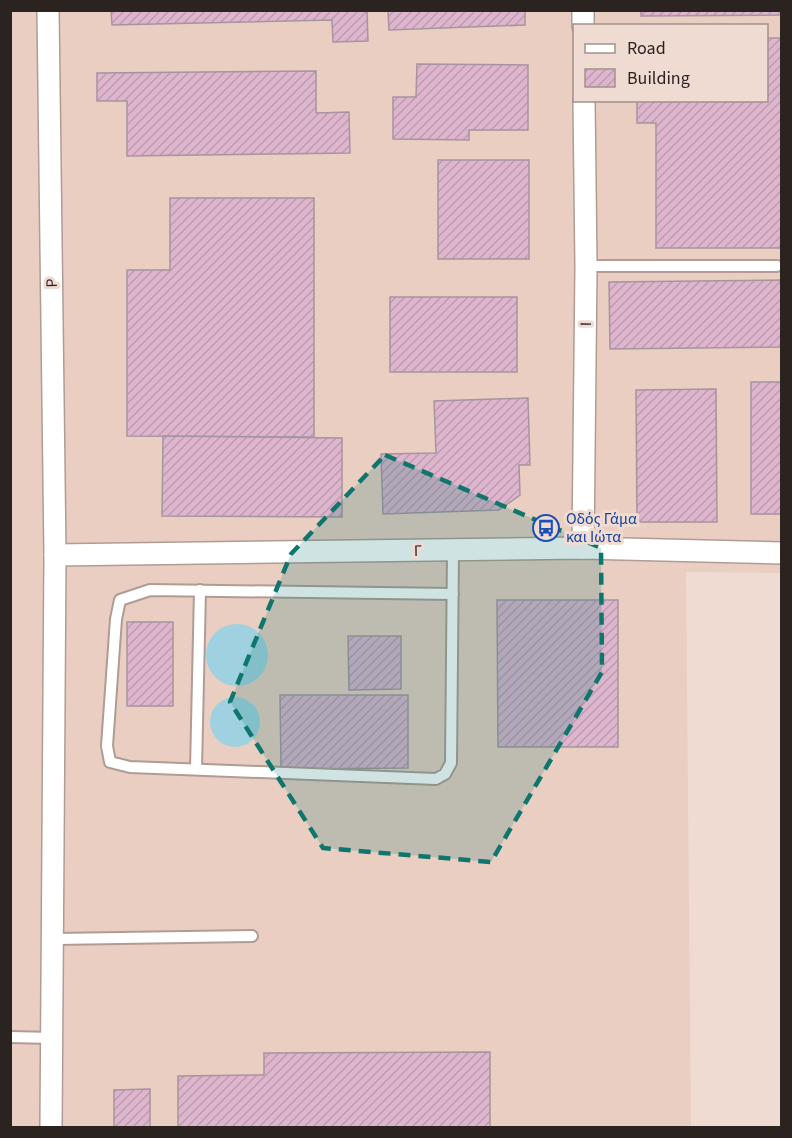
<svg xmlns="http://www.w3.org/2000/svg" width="792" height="1138" font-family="'Source Sans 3',sans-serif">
  <defs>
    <pattern id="building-hatch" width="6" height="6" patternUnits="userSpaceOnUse" patternTransform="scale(1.5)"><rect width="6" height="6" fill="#ddb5cd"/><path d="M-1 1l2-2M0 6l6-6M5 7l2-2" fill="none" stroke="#be9bb0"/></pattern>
  </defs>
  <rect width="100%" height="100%" fill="#f0dbd3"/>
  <!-- built -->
  <path fill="#eacec2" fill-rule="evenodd" d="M10 11H781V573L686 572 691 1127H11ZM574 26H766V100H574Z"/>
  <!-- water -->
  <g fill="#9fd1e0">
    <circle cx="237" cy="655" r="31"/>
    <circle cx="235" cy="722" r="25"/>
  </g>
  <!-- building -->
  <g fill="url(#building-hatch)" stroke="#a6959f" stroke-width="1.5">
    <polygon points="111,10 367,10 368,41 333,42 332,20 112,25"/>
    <polygon points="388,10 525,10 525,25 389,30"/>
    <polygon points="641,10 782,10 782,15 641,16"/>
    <polygon points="766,38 782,38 782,248 656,248 656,123 637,123 637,100 766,100"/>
    <polygon points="417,64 528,65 528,130 469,130 469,140 393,139 393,97 416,97"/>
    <polygon points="316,71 316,113 349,112 350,153 127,156 127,101 97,101 97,73"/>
    <rect x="438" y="160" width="91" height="99"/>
    <polygon points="170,198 314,198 314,437 127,436 127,270 170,270"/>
    <polygon points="782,280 782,347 610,349 609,282"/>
    <rect x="390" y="297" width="127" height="75"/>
    <rect x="751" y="382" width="31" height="132"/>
    <polygon points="716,389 717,522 637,522 636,390"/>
    <polygon points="528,398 530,465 519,465 520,495 499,510 383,514 381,454 436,453 434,401"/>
    <polygon points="163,436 342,438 342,517 162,516"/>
    <polygon points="497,600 618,600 618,747 498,747"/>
    <rect x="127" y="622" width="46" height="84"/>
    <polygon points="348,636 401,636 401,689 349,690"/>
    <polygon points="280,695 408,695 408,768 281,769"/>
    <polygon points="490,1052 490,1128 178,1128 178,1076 264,1075 264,1053"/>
    <polygon points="150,1089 150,1128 114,1128 114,1090"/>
  </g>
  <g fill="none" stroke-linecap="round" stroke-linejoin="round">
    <defs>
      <g id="lane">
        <polyline points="586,266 777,266"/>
        <polyline points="453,550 451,763 445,774 436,779 130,767 110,762 107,746 116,619 120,600 150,590 453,594"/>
        <polyline points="196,769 200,590"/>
        <polyline points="55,939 252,936"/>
        <polyline points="10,1037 53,1038"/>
      </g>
      <g id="street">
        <polyline points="48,10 55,555 51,1128"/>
        <polyline points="583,10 583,26"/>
        <polyline points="583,548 586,266 584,100"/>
        <polyline points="55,555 583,548 782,553"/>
      </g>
    </defs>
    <!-- lane casing -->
    <use href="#lane" stroke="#b09c95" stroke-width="14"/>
    <!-- street casing -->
    <use href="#street" stroke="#b09c95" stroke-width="24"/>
    <!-- lane -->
    <use href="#lane" stroke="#fff" stroke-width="10"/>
    <!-- street -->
    <use href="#street" stroke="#fff" stroke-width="21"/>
  </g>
  <!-- marked area -->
  <path fill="#0f766e" fill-opacity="0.2" stroke="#0f766e" stroke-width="4.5" stroke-dasharray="12 8" stroke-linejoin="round" d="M385 455 601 548 602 672 491 862 323 848 230 702 291 554Z"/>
  <!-- icons -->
  <defs>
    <symbol id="bus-ring" viewBox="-11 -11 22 22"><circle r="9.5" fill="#f0dbd3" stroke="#1a4fb4" stroke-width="1.5"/><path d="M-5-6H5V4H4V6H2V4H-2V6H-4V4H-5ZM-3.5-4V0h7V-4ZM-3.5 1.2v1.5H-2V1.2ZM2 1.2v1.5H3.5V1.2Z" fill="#1a4fb4"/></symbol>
  </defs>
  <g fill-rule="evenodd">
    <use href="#bus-ring" x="531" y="513" width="30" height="30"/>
  </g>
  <g text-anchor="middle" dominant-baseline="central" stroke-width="6" stroke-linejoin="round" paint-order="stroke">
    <!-- street labels -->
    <g font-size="16" fill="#2b2320" stroke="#f0dbd3">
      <text transform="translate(52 283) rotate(-91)">Ρ</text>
      <text transform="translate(586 324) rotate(-89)">Ι</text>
      <text transform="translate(418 551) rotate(-1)">Γ</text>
    </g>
    <!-- transit labels -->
    <g font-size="16" fill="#164399" stroke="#f0dbd3" text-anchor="start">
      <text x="566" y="519">Οδός Γάμα<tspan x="566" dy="18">και Ιώτα</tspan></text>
    </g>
  </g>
  <!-- border -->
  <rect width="792" height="1138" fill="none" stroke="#2b2320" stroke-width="24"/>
  <!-- legend -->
  <rect x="573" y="24" width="195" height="78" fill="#f0dbd3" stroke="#a1918b" stroke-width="1.5"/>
  <rect x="585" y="44" width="30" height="9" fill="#ffffff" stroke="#a1918b" stroke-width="1.5"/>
  <text x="627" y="54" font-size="18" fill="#2b2320">Road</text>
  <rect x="585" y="69" width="30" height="18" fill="url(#building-hatch)" stroke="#a1918b" stroke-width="1.5"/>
  <text x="627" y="84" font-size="18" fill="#2b2320">Building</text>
</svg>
